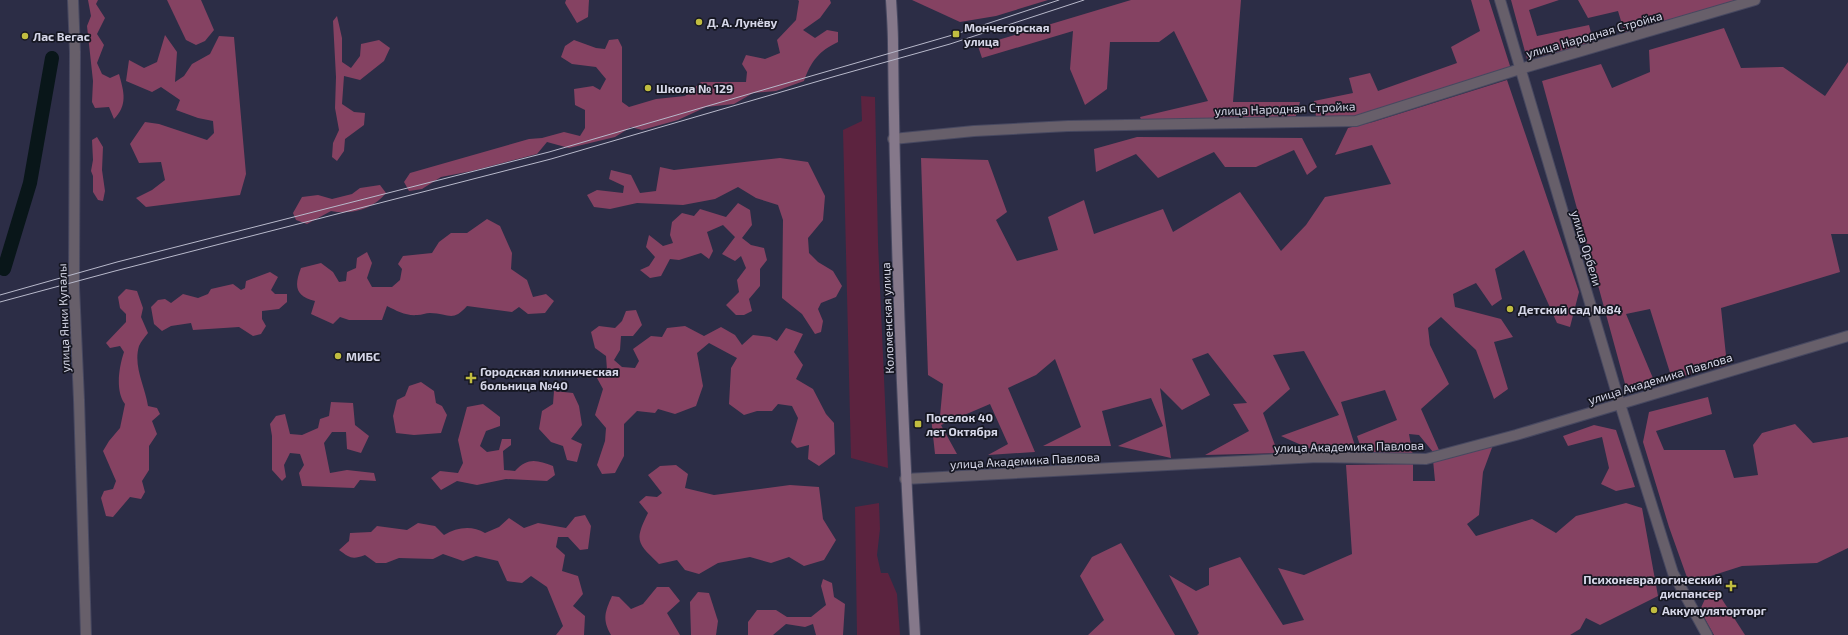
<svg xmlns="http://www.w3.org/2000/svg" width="1848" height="635" font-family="'Exo 2',sans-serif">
  <rect width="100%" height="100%" fill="#2c2d46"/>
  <!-- green -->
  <g fill="#5c233f">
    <polygon points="861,96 875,97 878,243 888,468 851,458 843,130 862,121"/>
    <polygon points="879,503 880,529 877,555 881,573 888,573 897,594 900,635 857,635 855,507"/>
  </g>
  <!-- forest -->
  <g fill="#854262">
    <path d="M88 0H98L96 4 105 18 97 34 104 45 97 63 102 74 110 78 119 74C124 92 128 105 114 119L109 107 95 108 92 102 93 81 87 26 91 16Z"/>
    <polygon points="167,0 201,0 214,30 205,41 196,45 186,40"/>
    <polygon points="566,0 589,0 588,17 577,23 565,3"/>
    <path d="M798 0H830L831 3 820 18 803 30 815 38 827 30 838 32V42C819 51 811 61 804 81L776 91 753 93 734 104 706 107 678 120 642 130 631 127 615 137 569 148 547 142 537 154 472 171 441 177 422 189 409 191 404 182 410 173 529 139 542 138 564 132 580 136 585 128V110L575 105 574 89 593 86 600 90 606 79 596 67 572 64 561 57 565 46 574 40 596 48 605 49 609 40 618 39 622 47V102L629 107 656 99 685 96 701 82H746L747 72 742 64 746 55 765 59 780 53 777 40 796 20 799 1Z"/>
    <polygon points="912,0 1048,0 996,16 960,22"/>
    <polygon points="1131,0 1241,0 1233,102 1300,102 1295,119 1142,122 1140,117 1208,101 1174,31 1159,42 1110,42 1107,89 1085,105 1070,69 1073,31 982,58 978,46"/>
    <polygon points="1471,0 1489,0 1511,69 1355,118 1316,117 1314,101 1353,93 1349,78 1370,73 1378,91 1457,63 1451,47 1480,31"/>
    <polygon points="1511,0 1559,0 1529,10 1537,36 1589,25 1594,44 1527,59"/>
    <polygon points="1578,0 1736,0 1625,34 1618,11 1588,18"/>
    <polygon points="337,16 342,38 342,62 351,68 360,56 361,44 379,40 390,48 384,61 360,80 344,76 342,104 354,112 365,113 364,125 345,139 344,151 337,161 332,157 333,143 339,130 335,108 336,77 333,21"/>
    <polygon points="1724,28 1741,68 1783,67 1825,96 1848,62 1848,234 1831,234 1840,272 1721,308 1727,365 1672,379 1650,309 1626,314 1655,383 1627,391 1542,81 1601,64 1612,88 1650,72 1649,50"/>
    <polygon points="165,35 177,52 175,82 184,76 192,64 210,54 219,36 234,37 246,174 240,195 146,207 136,198 152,190 165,180 161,162 139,163 130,144 145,122 159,124 207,140 214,133 213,121 198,118 176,110 180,100 161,87 152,92 126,81 129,60 144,68 157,62"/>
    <polygon points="1507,80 1579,292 1570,327 1557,323 1524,250 1495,269 1502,299 1492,306 1476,283 1453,294 1455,307 1501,319 1513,337 1494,342 1508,389 1494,399 1476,350 1441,317 1428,328 1430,345 1449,384 1421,409 1439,450 1433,452 1419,435 1409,434 1413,456 1363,454 1357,436 1397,420 1385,390 1341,402 1357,452 1317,452 1281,436 1339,415 1304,351 1273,355 1290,389 1263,413 1278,453 1205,455 1249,431 1233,404 1247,403 1208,353 1192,359 1210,395 1182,410 1160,388 1171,458 1118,446 1163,426 1151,398 1102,411 1111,446 1043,446 1081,427 1055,359 1036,375 1008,388 1035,452 988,455 1008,444 990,404 941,425 957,454 935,454 931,417 940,416 943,384 928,375 921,158 988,160 1007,212 996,220 1017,261 1058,250 1048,217 1084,200 1094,234 1163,209 1173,232 1240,192 1281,251 1306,225 1325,197 1391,184 1372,145 1335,155 1348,128 1373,122"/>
    <polygon points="97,137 103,147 102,170 105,191 103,201 98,200 93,192 93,176 91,171 93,160 92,140"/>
    <polygon points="1137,137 1302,138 1317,167 1307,175 1294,150 1256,167 1225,167 1214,152 1158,178 1136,154 1096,172 1094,149"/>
    <polygon points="780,158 808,162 825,196 823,220 808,238 809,253 818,262 833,271 842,286 836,297 821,303 818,309 823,321 821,332 815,334 802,314 782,298 783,220 778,205 756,198 738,187 715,199 683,205 637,203 610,209 594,207 587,195 597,190 623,193 624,186 609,179 611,170 631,175 640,193 656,191 660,167 674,170"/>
    <path d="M380 185 386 193C373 209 352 215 331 211L307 224 296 220 293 213 302 197 318 195 332 199 352 194 360 188Z"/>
    <polygon points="738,203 750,210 752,225 742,238 751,245 764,248 767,260 760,269 760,286 749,299 752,311 744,315 736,315 726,305 739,292 737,280 746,268 741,256 735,261 722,254 735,237 723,225 707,232 713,251 709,259 701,253 679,260 670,259 661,276 650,278 640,270 649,266 655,257 646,247 649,235 663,246 673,243 670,235 672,222 682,213 694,216 700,209 726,217"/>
    <path d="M487 219 500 226 512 253 511 269 527 280 533 297 546 294 554 301 545 313 528 314 519 307 512 312 467 306C452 323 449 313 430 313 426 313 422 315 417 315 406 316 397 311 387 306L382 320H349L340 317 333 324 311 314 315 301C295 296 294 286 301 268L321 263 333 272 339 282 346 281 347 272 356 268 357 258 367 252 372 263 367 278 372 287H392L400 280 402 269 398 264 403 256 432 253 439 242 451 233H467Z"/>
    <polygon points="270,272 278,277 271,290 275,294 287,294 287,302 279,309 262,311 262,319 266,326 261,334 253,336 239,327 193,330 191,323 171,326 162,331 154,324 151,307 158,300 165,299 171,303 183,294 198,298 208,294 211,289 233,284 241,290 245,288 246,281"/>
    <path d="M126 289 137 291 143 308 141 317 148 333C145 337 141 341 139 346 133 367 145 386 148 406L157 408 160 414 152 421 157 434 149 446V470L142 481 145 492 141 499 130 497 113 517 106 516 101 498 104 491 113 489 116 481 103 451 109 441 120 428 125 404C115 391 119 367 124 352L120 346 110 348 106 343 126 322V314L120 308 118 297Z"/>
    <polygon points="636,310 642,325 633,336 621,336 620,350 614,360 622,367 635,368 639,361 633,349 651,336 662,337 667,328 685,326 704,336 721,327 735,335 742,345 753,335 770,337 777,341 786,328 803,334 794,352 803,365 796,379 813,389 826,414 834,423 835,454 819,466 808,459 809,445 797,448 791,442 798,418 792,406 778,404 772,411 757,411 744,415 729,404 731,368 737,358 709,343 697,353 703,386 696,406 675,414 658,409 655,413 637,411 624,424 624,456 615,473 602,474 597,465 605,441 606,428 595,415 603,389 597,378 607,370 606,356 595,348 591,332 599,326 615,328 622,321 626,311"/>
    <polygon points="421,382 434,391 436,403 442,406 447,415 441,433 414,435 396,433 393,416 397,400 405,396 409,386"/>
    <polygon points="554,391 573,393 579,406 582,425 571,439 582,444 577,462 567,460 563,446 551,442 539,429 542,411 553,404"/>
    <polygon points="1708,397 1712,414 1656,431 1664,450 1725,450 1734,478 1758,475 1753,445 1762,433 1795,424 1813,443 1848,437 1848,548 1817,563 1742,566 1689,583 1669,527 1643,442 1649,412"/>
    <polygon points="331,402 353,403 355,425 369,436 361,453 347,449 346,432 332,432 324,443 330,473 347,470 374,473 376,481 360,480 354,488 302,486 299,473 304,465 300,454 290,453 284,465 286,477 282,481 272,470 272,436 270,424 276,416 285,414 290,434 302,435 318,428 320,419 329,416"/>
    <path d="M483 404 500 417V426L486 431 480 446 487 452 499 450 502 439H511V445L503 451 504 470 515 471C528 457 537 460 553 466L555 475 547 481 506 479 477 485 457 481 441 490 431 478 440 471 458 473 463 463 458 440 467 407Z"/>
    <polygon points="1594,425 1616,430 1635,487 1616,491 1601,484 1609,468 1602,437 1568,446 1563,436"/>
    <polygon points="1493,445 1483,472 1479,515 1467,524 1476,536 1532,519 1556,533 1576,516 1626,503 1642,508 1658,596 1600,625 1586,618 1580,629 1570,635 1197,635 1199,633 1169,575 1196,591 1209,585 1209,568 1240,557 1283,625 1304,620 1278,568 1304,575 1352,554 1346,465 1413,464 1413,481 1435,481 1433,460"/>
    <path d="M676 465 688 474 685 488 714 495 790 485 819 487 823 519 836 540 824 560 804 566 789 557 771 563 750 557 718 563 699 574 685 570 677 560 659 564C637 543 634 541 648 513L639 502 646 496 657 497 662 493 648 475 660 466Z"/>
    <path d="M585 515 591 526 588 549 580 550 568 537H558L556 547 565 555 562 571 578 576 583 594 573 606 585 616 584 635H556L563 626 547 587 531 576 522 583 507 581 498 561 476 556 463 561 443 554 433 559 399 558 386 563H376L365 555C352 560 350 558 339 550L349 541 350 533 371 532 377 526 407 530 418 523 435 526 444 535C457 527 472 525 485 533L499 527 509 518 524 528 538 523 566 528 575 517Z"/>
    <polygon points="1121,543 1175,635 1088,635 1104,620 1080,576 1092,557"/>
    <polygon points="823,579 832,583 834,597 845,604 843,635 816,635 813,624 805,627 786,624 773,635 748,635 748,622 757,610 776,610 787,617 811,617 826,605 821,586"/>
    <path d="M657 587H669L680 601 667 613 680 635H611C602 619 605 612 612 596L619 597 631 609 643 604Z"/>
    <polygon points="1709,590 1716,590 1745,635 1714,635 1700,610"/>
    <polygon points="698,592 709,593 718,621 716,635 691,635 690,602"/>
  </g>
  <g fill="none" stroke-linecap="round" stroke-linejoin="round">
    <!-- canal -->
    <polyline stroke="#091619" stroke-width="14" points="4,269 30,183 52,58"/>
    <defs>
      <g id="minor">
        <polyline points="1500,0 1620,404 1673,573 1707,635"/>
        <polyline points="893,139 974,131 1068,126 1356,121 1520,69 1755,0"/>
        <polyline points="905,479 1318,457 1426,459 1516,435 1848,336"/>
      </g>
      <polyline id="tertiary" points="73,0 75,52 74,287 79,400 86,635"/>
      <path id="secondary" d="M891 0C892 15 893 30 893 45 895 242 903 438 915 635"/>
    </defs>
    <!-- minor casing -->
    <use href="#minor" stroke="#474860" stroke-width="12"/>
    <!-- tertiary casing -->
    <use href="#tertiary" stroke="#474860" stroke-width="12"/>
    <!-- secondary casing -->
    <use href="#secondary" stroke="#474860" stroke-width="12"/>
    <!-- minor -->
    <use href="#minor" stroke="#675f6a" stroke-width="10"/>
    <!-- tertiary -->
    <use href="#tertiary" stroke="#675f6a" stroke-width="10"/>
    <!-- secondary -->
    <use href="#secondary" stroke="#85788a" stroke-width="10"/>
    <!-- tram -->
    <g stroke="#b8b9cb" stroke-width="1">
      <polyline points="0,295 117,262 549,152 956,34 1059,0"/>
      <polyline points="0,302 115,271 551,159 836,76 950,44 1084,0"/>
    </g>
  </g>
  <!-- markers -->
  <g fill="#c1bd40" stroke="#161722" stroke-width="1.5">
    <circle cx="699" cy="22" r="4"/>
    <rect x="952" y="30" width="8" height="8" rx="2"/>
    <circle cx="25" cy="36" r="4"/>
    <circle cx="648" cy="88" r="4"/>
    <circle cx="1510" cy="309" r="4"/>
    <circle cx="338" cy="356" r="4"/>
    <path d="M469 372h4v4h4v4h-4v4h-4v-4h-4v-4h4z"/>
    <rect x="914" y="420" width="8" height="8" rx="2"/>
    <path d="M1729 580h4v4h4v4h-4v4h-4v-4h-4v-4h4z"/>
    <circle cx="1654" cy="610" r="4"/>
  </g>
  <g text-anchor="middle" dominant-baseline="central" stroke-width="3.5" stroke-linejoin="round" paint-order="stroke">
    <!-- poi labels -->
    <g font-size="12" font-weight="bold" fill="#d6d7e8" stroke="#161722" text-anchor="start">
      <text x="707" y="22">Д. А. Лунёву</text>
      <text x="964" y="27">Мончегорская<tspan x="964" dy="14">улица</tspan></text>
      <text x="33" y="36">Лас Вегас</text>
      <text x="656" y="88">Школа № 129</text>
      <text x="1518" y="309">Детский сад №84</text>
      <text x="346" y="356">МИБС</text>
      <text x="480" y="371">Городская клиническая<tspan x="480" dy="14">больница №40</tspan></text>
      <text x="926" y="417">Поселок 40<tspan x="926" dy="14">лет Октября</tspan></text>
      <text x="1722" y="579" text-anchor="end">Психоневралогический<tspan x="1722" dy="14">диспансер</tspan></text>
      <text x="1662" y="610">Аккумуляторторг</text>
    </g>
    <!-- street labels -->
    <g font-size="12" fill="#d6d7e8" stroke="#161722">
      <text transform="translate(1594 34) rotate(-16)">улица Народная Стройка</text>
      <text transform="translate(1285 108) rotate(-2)">улица Народная Стройка</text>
      <text transform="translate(1587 248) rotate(73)">улица Орбели</text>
      <text transform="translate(63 318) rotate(-92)">улица Янки Купалы</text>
      <text transform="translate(887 318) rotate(-92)">Коломенская улица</text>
      <text transform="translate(1660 378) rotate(-17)">улица Академика Павлова</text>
      <text transform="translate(1349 446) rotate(-1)">улица Академика Павлова</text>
      <text transform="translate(1025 460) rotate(-3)">улица Академика Павлова</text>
    </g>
  </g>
</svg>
